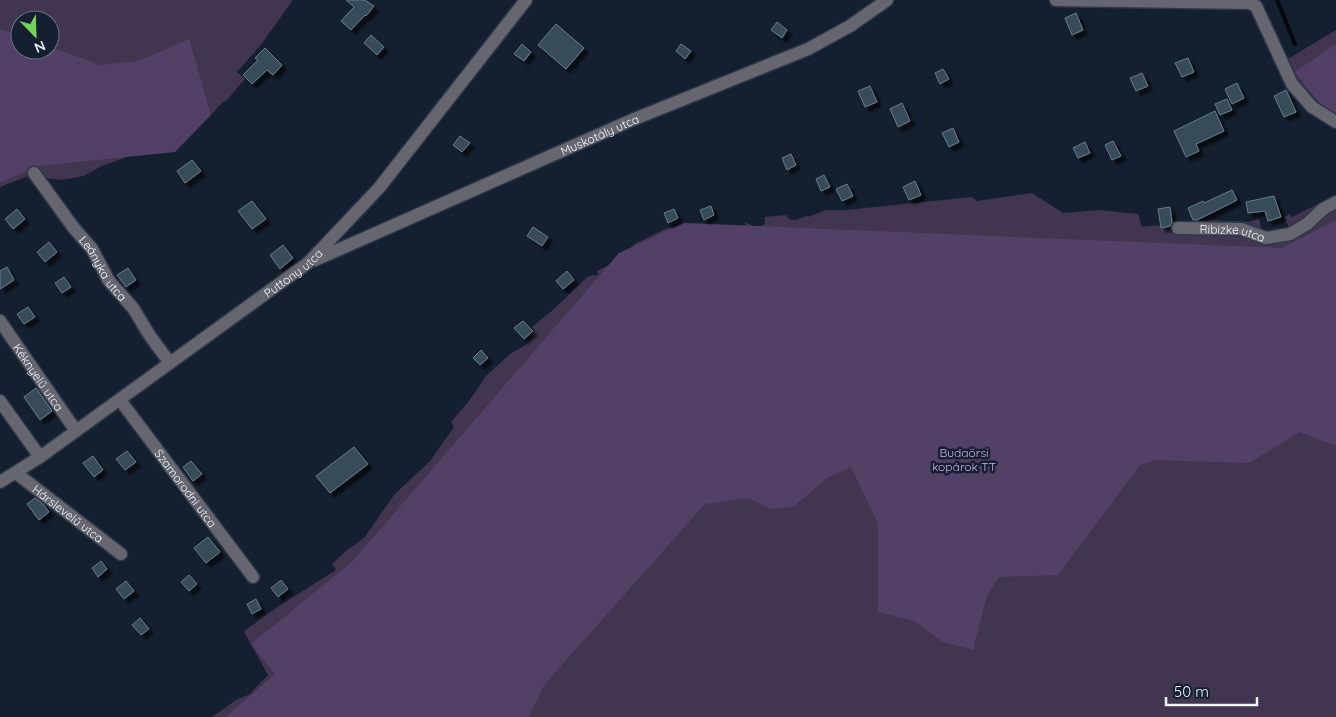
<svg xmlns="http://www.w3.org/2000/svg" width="1336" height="717" font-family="Quicksand,sans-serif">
  <defs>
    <filter id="shadow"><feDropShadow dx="4.5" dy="4.5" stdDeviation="1" flood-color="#0009"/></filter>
  </defs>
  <rect width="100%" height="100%" fill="#141f2f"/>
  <!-- green -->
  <g fill="#41354f" fill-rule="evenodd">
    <path d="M0 0H293L260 46 237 72 245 79 227 100 223 102 211 115 209 112 146 150 102 166 84 176 62 180 28 176 0 187ZM20 20H50V50H20Z"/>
    <polygon points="1336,30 1336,111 1298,85 1286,60"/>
    <polygon points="1032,193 1063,213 1099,210 1138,214 1142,227 1159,225 1161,228 1211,220 1248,222 1259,219 1262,231 1266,232 1290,230 1284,217 1290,214 1291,217 1294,216 1336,195 1336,717 212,717 236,700 250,694 268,675 243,630 244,631 279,606 336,570 332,564 347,550 364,538 394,495 430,461 454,427 451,422 469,401 486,376 510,354 527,344 535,330 532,327 554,309 587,277 593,275 597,276 598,274 597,271 615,262 635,244 665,229 702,223 708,228 746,228 745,222 756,228 765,224 765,217 786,215 789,219 795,220 807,216 808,217 826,210 846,210 972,197 977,201"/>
  </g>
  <!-- forest -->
  <g fill="#534066">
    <polygon points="0,29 20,36 20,50 50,50 50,47 101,65 139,61 189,39 211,115 175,152 38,166 0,183"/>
    <polygon points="1336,44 1336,115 1317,101 1295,72"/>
    <polygon points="1336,220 1336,446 1300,432 1249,463 1155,460 1140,465 1058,575 999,577 987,596 973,650 943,642 914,621 878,612 878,524 851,467 827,478 793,507 770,509 748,498 705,504 544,685 529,717 226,717 275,674 251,644 352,562 619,253 684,223 1282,248"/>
  </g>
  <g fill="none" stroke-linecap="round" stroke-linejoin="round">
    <!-- stream -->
    <polyline stroke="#00090c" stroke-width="4" points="1277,0 1295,44"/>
  </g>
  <!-- building -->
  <g fill="#374c59" stroke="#667d8a" filter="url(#shadow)">
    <polygon points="346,0 365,0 374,6 366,16 365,15 351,30 341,21 354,7"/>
    <polygon points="1076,13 1083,30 1072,35 1065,18"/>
    <polygon points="777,22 787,30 782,38 771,30"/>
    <polygon points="556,24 584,48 566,69 538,45"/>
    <polygon points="371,35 384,47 377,55 364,43"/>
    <polygon points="522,44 531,52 524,61 514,54"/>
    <polygon points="681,44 691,51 685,59 676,51"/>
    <polygon points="265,48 282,65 273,75 267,70 252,84 243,75 258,60 255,58"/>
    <polygon points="1188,58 1194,72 1182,77 1175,63"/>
    <polygon points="943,69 949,79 940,84 935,73"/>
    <polygon points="1142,73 1148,86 1136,91 1130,78"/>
    <polygon points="1237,83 1244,98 1232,104 1225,89"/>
    <polygon points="870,86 877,102 865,107 858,91"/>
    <polygon points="1286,90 1296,112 1284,117 1274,96"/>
    <polygon points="1227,99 1232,110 1220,115 1215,104"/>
    <polygon points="902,103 910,121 898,127 890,109"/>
    <polygon points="1215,111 1224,131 1196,144 1199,151 1186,157 1174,131"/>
    <polygon points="953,128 959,142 949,147 942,133"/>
    <polygon points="460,136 470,143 462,152 453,145"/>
    <polygon points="1113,141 1121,156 1112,160 1105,145"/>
    <polygon points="1085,142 1090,153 1078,158 1073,148"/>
    <polygon points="791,154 796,165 787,170 782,158"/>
    <polygon points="192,160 201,171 185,183 177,171"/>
    <polygon points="824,175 830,187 821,191 816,179"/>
    <polygon points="915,181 921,195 909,200 903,187"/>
    <polygon points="847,184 853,196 842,201 836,189"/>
    <polygon points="1232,190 1237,200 1197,220 1193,220 1188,208 1203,201 1204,203"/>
    <polygon points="1274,196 1281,217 1268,221 1265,211 1248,213 1246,202"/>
    <polygon points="252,201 266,219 252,229 238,211"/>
    <polygon points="711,206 714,215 704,220 700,210"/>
    <polygon points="1170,207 1172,222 1170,226 1161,228 1158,209"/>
    <polygon points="17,209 25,219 13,229 5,219"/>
    <polygon points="674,209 678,218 668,223 664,213"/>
    <polygon points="533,227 548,237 542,246 527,236"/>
    <polygon points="49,242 57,252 45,262 37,252"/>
    <polygon points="283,245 293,258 280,269 270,255"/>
    <polygon points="7,267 14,280 0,289 0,271"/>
    <polygon points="128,268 136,280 126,287 117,275"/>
    <polygon points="567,271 574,280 563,289 556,281"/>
    <polygon points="64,277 71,287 62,293 55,283"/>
    <polygon points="28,307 35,317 24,324 17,314"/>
    <polygon points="523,321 533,331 524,339 514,328"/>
    <polygon points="481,350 488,358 480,365 473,358"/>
    <polygon points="36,388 52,411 40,420 24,397"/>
    <polygon points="354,447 368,464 330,493 316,476"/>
    <polygon points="127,451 136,462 125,470 116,459"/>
    <polygon points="93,456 103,470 94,477 83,463"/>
    <polygon points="191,461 202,474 193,481 183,467"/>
    <polygon points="35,498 42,503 49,512 39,520 27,504"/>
    <polygon points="208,537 220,552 206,563 194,548"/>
    <polygon points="101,561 107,569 98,577 92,568"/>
    <polygon points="189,575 197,584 189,591 181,582"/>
    <polygon points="281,580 288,589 278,597 271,588"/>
    <polygon points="126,581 134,591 124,599 116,589"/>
    <polygon points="256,599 261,609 252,614 247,604"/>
    <polygon points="140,618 149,629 141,635 132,625"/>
  </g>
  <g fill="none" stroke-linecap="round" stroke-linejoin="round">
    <defs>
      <g id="street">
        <polyline points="1056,0 1249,3 1256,6 1292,84 1312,107 1336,122"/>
        <path id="s1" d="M34 173 73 227 92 249 109 281 133 308 150 336 170 363"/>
        <path id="s2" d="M1178 228 1241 229 1266 238 1290 234 1307 224 1323 209 1336 202"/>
        <path id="s3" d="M315 260 632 120 808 49 850 26 887 0"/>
        <path id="s4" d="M0 321 76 431"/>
        <path id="s5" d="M120 400 253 577"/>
        <polyline points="0,401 40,457"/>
        <path id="s6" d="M16 473 121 554"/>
        <path id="s7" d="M0 482 40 457 308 263 379 188 526 0"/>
      </g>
    </defs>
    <!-- street casing -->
    <use href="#street" stroke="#2e3948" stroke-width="15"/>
    <!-- street -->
    <use href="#street" stroke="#666670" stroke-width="12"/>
  </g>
  <g text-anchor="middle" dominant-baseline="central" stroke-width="5" stroke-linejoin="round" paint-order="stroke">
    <!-- street labels -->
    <g font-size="12" fill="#eef4fd" stroke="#141f2f">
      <text stroke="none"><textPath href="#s3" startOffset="311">Muskotály utca</textPath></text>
      <text stroke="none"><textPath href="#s2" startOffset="55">Ribizke utca</textPath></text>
      <text stroke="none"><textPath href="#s1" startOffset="118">Leányka utca</textPath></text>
      <text stroke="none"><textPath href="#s7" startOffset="360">Puttony utca</textPath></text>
      <text stroke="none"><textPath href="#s4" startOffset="68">Kéknyelű utca</textPath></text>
      <text stroke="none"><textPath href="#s5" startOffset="110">Szamorodni utca</textPath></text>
      <text stroke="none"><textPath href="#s6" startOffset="66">Hárslevelű utca</textPath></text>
    </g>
    <!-- park labels -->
    <g font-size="12" fill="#cfb0f1" stroke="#141f2f">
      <text x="964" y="452">Budaörsi<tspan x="964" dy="14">kopárok TT</tspan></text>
    </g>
  </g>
  <!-- north arrow -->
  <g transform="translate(35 35) rotate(157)"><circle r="24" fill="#141f2f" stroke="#6b7481"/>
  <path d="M0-4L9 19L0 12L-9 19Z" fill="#76d25a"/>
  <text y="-8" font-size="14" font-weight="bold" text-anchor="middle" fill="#eef4fd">N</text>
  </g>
  <!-- scale -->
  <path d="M1166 697v8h91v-8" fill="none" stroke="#eef4fd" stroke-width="2.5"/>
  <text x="1174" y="697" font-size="15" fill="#eef4fd" stroke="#141f2f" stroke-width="4" paint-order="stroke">50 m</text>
</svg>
